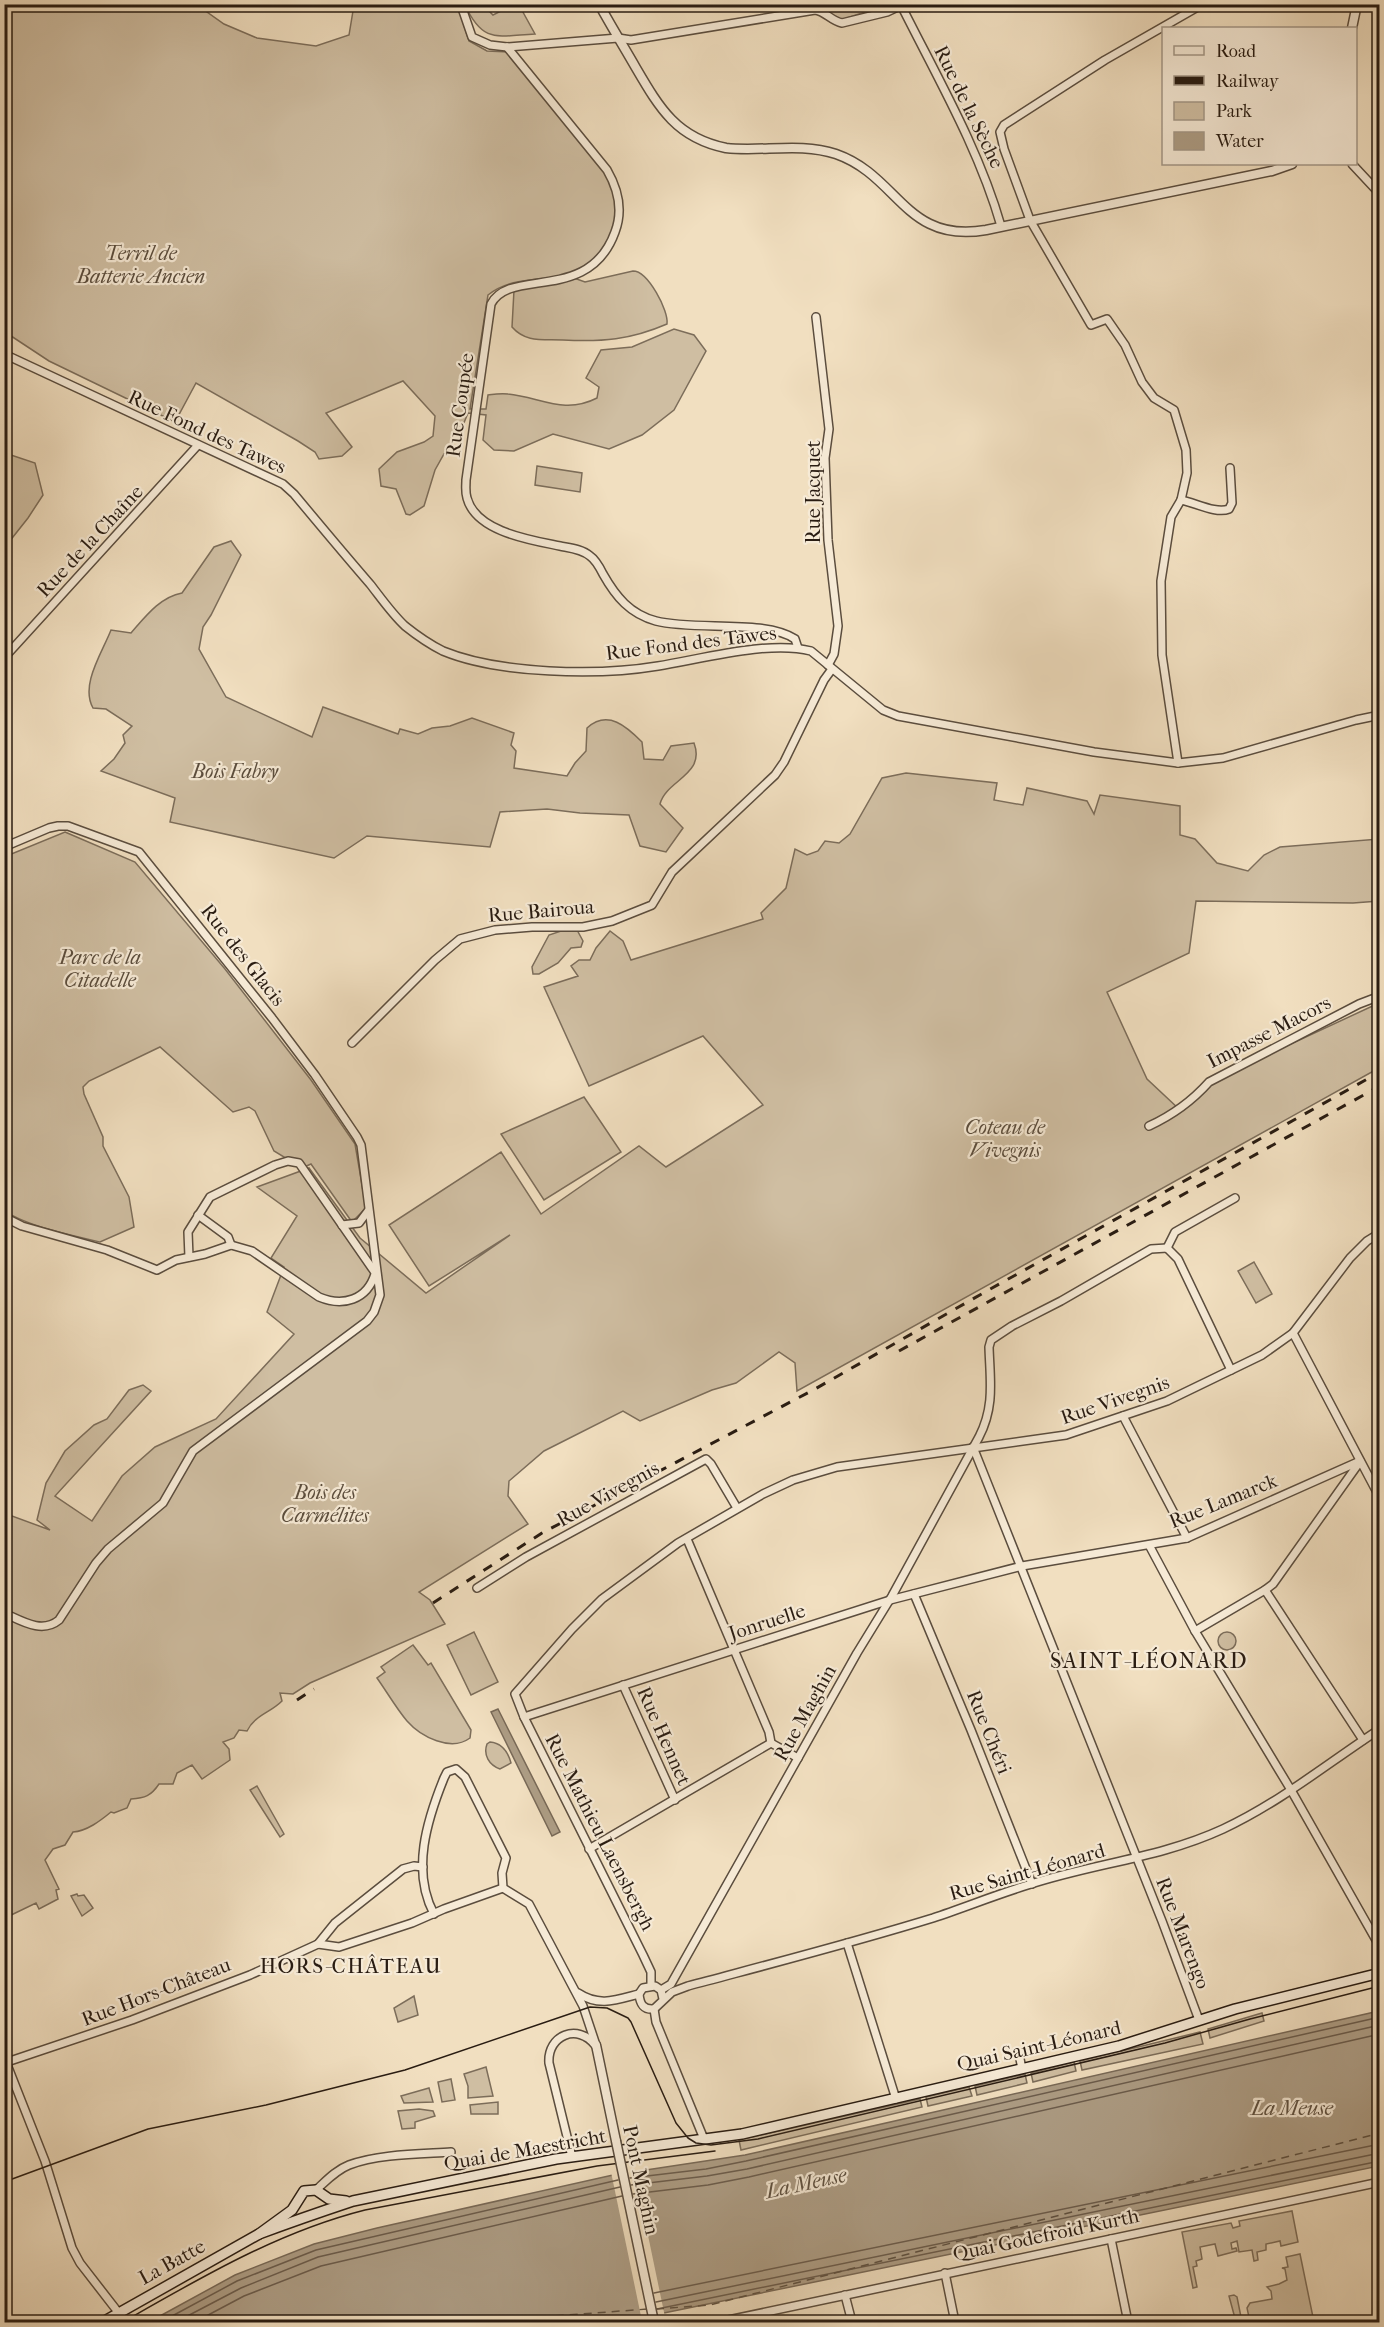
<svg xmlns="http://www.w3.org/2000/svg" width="1384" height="2327" font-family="'IM FELL French Canon',serif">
  <rect width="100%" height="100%" fill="#f1dfc0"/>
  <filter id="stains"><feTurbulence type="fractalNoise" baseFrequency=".00333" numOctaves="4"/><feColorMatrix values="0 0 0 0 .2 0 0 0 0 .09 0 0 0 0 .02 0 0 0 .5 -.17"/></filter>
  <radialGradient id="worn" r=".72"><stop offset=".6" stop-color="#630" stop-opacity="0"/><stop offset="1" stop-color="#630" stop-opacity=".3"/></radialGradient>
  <!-- green -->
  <g fill="#cfbea2" stroke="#7c6d5a" stroke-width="1.5">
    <polygon points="889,4 841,20 821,9 818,5"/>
    <path d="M4 5H197L224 24 257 38 316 46 349 35 354 5H452L460 13 469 41 487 51 509 52 599 163C613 184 620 203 613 228 611 236 607 242 603 248 574 294 525 266 488 295L470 409H486L488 395C495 394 501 393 508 394 540 397 564 415 597 398L599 387 586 378 601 350 632 347 674 329 694 335 706 351 674 410 642 435 609 449 553 434 514 451 494 450 483 440 486 415 468 413 458 437 444 454 435 470 424 506 410 515 406 514 396 489 381 486 379 469 397 452 424 442 433 436 435 416 403 381 326 413 352 447 342 456 319 459 315 452 298 441 196 383 175 422 49 361 5 332Z"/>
    <path d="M465 5H483L493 15 513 5H519L535 34C497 36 483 44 465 5Z"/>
    <path d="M633 271C648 271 669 311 667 324 630 340 602 342 563 340 543 339 526 343 512 327L514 290 574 278 585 282Z"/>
    <polygon points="5,453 35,463 43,495 28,518 5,547"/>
    <polygon points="537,466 582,473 580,492 535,485"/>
    <path d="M231 541 241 555 211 615 203 627 199 649 226 697 312 737 323 707 398 734 400 729 418 734 432 728 450 726 472 718 514 733 511 745 516 751 514 768 567 776 575 763 586 751 587 728C608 709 627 727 642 742L644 759 663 760 671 746 694 743C706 775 666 780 660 804L683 828 666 852 640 846 629 815 580 813 547 809 500 812 490 847 367 836 334 858 170 822 175 798 101 771 114 759 125 743 123 735 132 726 106 709 93 708C80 685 102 653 111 630L131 633C145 617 160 597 182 593L214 547Z"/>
    <path d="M906 773 997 783 994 800 1023 805 1027 788 1087 801 1094 814 1100 795 1180 806V835L1195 839 1217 863 1248 871 1264 855 1280 847 1379 839V901L1353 903 1196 901 1189 953 1107 992 1147 1079 1179 1109 1209 1082 1379 1003V1068L797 1391 795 1363 779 1352 736 1383 712 1390 640 1421 623 1411 544 1451 509 1481 508 1496 528 1524 419 1592 430 1600 445 1624 310 1683 293 1694 280 1693 282 1701C270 1713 255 1715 247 1731L239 1730 234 1738 223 1742 229 1749 230 1760 202 1779 192 1765 177 1773 173 1784H159C151 1796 145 1798 131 1799L127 1808 114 1813 111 1812C100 1821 87 1831 73 1832L65 1845 53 1849 45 1860 59 1889 56 1890 58 1899 39 1909 36 1903 5 1918 4 1513 50 1530 37 1520 46 1483 65 1451 94 1425 107 1419 129 1390 143 1385 151 1391 55 1496 92 1521 122 1476 155 1447 216 1419 294 1334 267 1312 284 1267 271 1258 297 1216 257 1187 309 1168 360 1238 426 1293 510 1235 429 1286 389 1225 501 1152 541 1214 639 1146 666 1167 763 1105 703 1036 589 1086 544 987 578 976 571 966 579 960H590L596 948 610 931 623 941 631 960 763 919 761 913 786 888 795 849 807 855 818 851 825 841 839 843 850 834 882 778Z"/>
    <path d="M65 832 135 862 225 969 311 1080 355 1144 366 1208 352 1222 311 1164 302 1168 274 1151 255 1111 249 1107 233 1112 160 1047 89 1081 83 1087 84 1094 103 1137V1146L129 1197 134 1227 100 1242C73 1236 27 1226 5 1211L4 857Z"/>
    <polygon points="564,930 577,930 583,941 581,947 571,948 558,963 539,974 533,974 532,967 549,935"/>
    <polygon points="584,1097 621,1152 544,1200 501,1134"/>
    <polygon points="1254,1262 1272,1294 1256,1303 1238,1271"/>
    <circle cx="1227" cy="1641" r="9"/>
    <polygon points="474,1632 498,1682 471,1695 447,1645"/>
    <path d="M413 1645 428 1665 431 1663 471 1730 470 1738C451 1752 421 1737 407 1721 396 1708 387 1692 377 1678L385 1672 381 1667Z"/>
    <path d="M490 1742C502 1743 508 1752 511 1763L500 1769C489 1765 483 1755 487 1744Z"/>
    <polygon points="257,1786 284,1834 280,1837 250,1790"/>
    <polygon points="77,1894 78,1896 84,1895 93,1908 82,1916 71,1896"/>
    <polygon points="414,1996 418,2015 398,2022 394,2008"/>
    <polygon points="1262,2013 1264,2021 1210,2038 1208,2029"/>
    <polygon points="1200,2032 1203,2044 1082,2070 1080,2061"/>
    <polygon points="1074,2062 1076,2071 1033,2082 1031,2073"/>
    <polygon points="486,2067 493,2096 468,2098 468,2086 464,2074"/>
    <polygon points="1025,2074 1027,2083 977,2095 975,2086"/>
    <polygon points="451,2079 455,2100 442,2102 438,2082"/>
    <polygon points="969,2087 972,2096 928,2106 926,2097"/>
    <polygon points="429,2088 433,2102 404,2103 401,2096"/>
    <polygon points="920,2099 922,2107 741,2150 739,2140"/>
    <polygon points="498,2102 498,2114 471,2114 470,2105"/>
    <polygon points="419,2109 433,2111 435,2116 415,2122 415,2128 402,2129 398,2111"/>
    <polygon points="1292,2211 1298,2242 1281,2246 1280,2241 1266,2244 1266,2250 1257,2252 1258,2260 1254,2261 1252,2250 1239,2252 1237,2241 1231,2243 1232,2249 1236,2248 1237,2251 1218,2256 1215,2244 1200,2247 1202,2259 1196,2261 1197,2266 1193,2267 1197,2287 1193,2288 1182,2232 1231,2223 1233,2228 1240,2226 1239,2221"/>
    <polygon points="1300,2254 1314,2322 1250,2322 1247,2308 1250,2303 1272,2299 1271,2291 1267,2287 1279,2284 1287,2280 1285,2269 1282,2268 1288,2267 1286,2257"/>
    <polygon points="1234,2295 1237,2297 1241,2317 1236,2322 1229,2296"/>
  </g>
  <!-- water -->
  <g fill="#ad9d85" stroke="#786957" stroke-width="1.5">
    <polygon points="498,1709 560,1832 552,1836 491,1712"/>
    <polygon points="1379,2011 1379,2166 620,2322 149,2322 235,2275 314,2244 377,2228 613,2175 745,2155"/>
  </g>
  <!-- pier -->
  <polygon fill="#f1dfc0" points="634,2168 665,2317 642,2321 611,2172"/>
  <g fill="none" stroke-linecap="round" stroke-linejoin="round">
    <!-- shore -->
    <g stroke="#6b5c4c" stroke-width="1.5">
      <polyline points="630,2178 706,2169 746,2161 1380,2017"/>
      <polyline points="631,2185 707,2176 747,2169 1380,2025"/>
      <polyline points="633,2194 708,2185 749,2177 1380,2034"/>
      <polyline points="654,2293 1380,2144"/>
      <polyline points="656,2302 1380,2153"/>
      <polyline points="657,2309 1380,2161"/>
      <polyline points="161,2322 237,2281 316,2250 618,2180"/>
      <polyline points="176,2322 241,2288 318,2257 620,2187"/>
      <polyline points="195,2322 244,2296 321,2266 622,2196"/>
    </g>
    <!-- ferry -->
    <g stroke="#5e5040" stroke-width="1.5" stroke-dasharray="8 6" stroke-linecap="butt">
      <polyline points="656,2309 710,2305 1380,2133"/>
      <polyline points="472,2322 648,2309"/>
    </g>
    <defs>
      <g id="minor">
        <path d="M459 4 462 8 472 37 490 45 507 47 618 38 631 40 815 10C825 11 831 21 842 23L887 12 904 4"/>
        <path d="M901 5C937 77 979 149 1001 226"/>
        <path d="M507 47 607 170C618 189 623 211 615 232 589 304 510 267 491 304L466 480C466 486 465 492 467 498 476 532 531 540 560 546 570 548 582 549 590 556 596 560 600 568 603 574 616 597 630 614 656 621 696 631 765 619 795 639L798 648"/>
        <polyline points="1352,164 1380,194"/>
        <polyline points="816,317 829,429 825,458 828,540 838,626 834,654 828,665"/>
        <path d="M4 354 283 484 294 494C319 524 344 554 370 584 381 598 392 614 405 626 415 634 431 645 443 651 499 674 598 676 658 666 702 659 769 640 811 651L883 710 898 716 1094 752 1178 763 1223 758 1356 720 1380 715"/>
        <path d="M1181 500C1196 503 1216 514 1229 509L1232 503 1230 468"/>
        <polyline points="4,658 198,445"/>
        <polyline points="1178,763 1162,655 1161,581 1171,517 1181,500 1187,473 1186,450 1174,410 1154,398 1142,382 1125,345 1107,319 1091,325 1030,220 1004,149 1000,132 1004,125 1105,60 1203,4"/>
        <path d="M4 847 49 828 58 826H68L139 852 272 1018 315 1075 357 1137 361 1145 380 1295 374 1312 367 1321 193 1451 163 1503 108 1549 96 1563 59 1620C42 1634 22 1621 4 1613"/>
        <polyline points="352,1043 435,960 460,939 495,930 532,927 583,927 612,921 652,905 672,872 775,775 784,762 824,680 832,669"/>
        <path d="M1149 1126C1173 1115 1192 1101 1209 1082L1359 1004 1380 996"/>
        <polyline points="198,1215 228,1237 231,1245"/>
        <path d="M4 1217 22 1226 107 1250 157 1270 176 1260 205 1254 231 1245 252 1251 319 1297C343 1307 367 1300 375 1274"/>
        <polyline points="342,1225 359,1223 368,1211"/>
        <polyline points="1167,1248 1178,1259 1231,1370"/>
        <polyline points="1167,1248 1175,1232 1235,1198"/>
        <polyline points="189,1257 188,1232 210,1197 275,1165 288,1161 299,1163 374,1271"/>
        <polyline points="1293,1333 1380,1498"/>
        <polyline points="1123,1416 1187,1538"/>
        <polyline points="973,1447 1162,1921 1199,2020"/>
        <polyline points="687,1539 769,1732 771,1743"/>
        <polyline points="1149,1545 1195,1631 1291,1790 1380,1947"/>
        <polyline points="477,1588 526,1557 706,1459 711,1464 737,1508"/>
        <polyline points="1265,1590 1273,1584 1359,1463"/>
        <polyline points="914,1594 971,1730 1032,1884"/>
        <polyline points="1195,1631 1265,1590 1363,1740"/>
        <polyline points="623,1685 675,1800"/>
        <polyline points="524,1717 890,1600 1022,1566 1187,1538 1360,1461"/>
        <polyline points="771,1743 798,1758"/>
        <polyline points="589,1849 771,1743"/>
        <path d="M434 1914C411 1871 427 1820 444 1778L447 1772 456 1769 465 1777 506 1858 502 1873 503 1888 529 1904 583 2006 596 2045"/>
        <polyline points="847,1943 896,2099"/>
        <polyline points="318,1944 335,1923 403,1869 414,1866 423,1867"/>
        <polyline points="651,1985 651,1972 643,1955 524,1717 515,1694 572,1629 602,1599 678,1543 763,1494 793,1480 837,1467 1066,1435 1167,1401 1262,1355 1293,1333 1350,1258 1367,1241 1380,1233"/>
        <path d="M661 1990 671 1984 857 1653 892 1596 979 1437C995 1406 990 1380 989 1347L991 1340 1012 1326 1061 1301 1151 1249 1167 1248"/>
        <path d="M578 1993C599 2007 616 2000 639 1994"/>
        <path d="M663 1999 661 1990 655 1986 643 1988 639 1994C640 2004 643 2010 654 2009L672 1992 688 1986C770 1964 852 1943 933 1918 966 1907 998 1894 1031 1884 1096 1863 1160 1858 1223 1829 1279 1803 1328 1763 1380 1729"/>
        <polyline points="654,2009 656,2022 704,2139"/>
        <polyline points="1020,2059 1022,2069"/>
        <polyline points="6,2062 45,2161 72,2248 80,2263 118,2312"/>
        <polyline points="4,2063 132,2020 250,1975 318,1944 339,1947 412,1923 444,1909 503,1888"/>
        <path d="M572 2157 549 2063C547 2035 578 2023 595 2045"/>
        <path d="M316 2190C326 2181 336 2170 349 2165 378 2154 420 2154 451 2152"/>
        <polyline points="1111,2239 1128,2322"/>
        <polyline points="945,2273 955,2322"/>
        <polyline points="845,2295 852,2322"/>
        <polyline points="719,2322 1380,2182"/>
      </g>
      <g id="tertiary">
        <path d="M599 4C611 26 624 47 636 68 660 109 677 138 726 148 763 152 800 142 836 154 899 176 905 244 986 230L1272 171 1292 164"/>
        <polyline points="1352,28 1357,4"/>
        <polyline points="596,2045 616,2141"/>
      </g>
      <g id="secondary">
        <path d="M259 2234C291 2222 320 2212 353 2201L556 2159 742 2134 1119 2046 1235 2009 1380 1973"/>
        <polyline points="103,2322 259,2234 292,2210 304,2191 316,2190 329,2199 346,2201"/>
      </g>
    </defs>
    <!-- minor casing -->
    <use href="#minor" stroke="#5b4d3e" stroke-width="10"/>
    <!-- tertiary casing -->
    <use href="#tertiary" stroke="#5b4d3e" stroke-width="11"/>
    <!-- secondary casing -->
    <use href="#secondary" stroke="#291c12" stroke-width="12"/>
    <!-- minor -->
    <use href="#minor" stroke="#f6ead6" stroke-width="7"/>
    <!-- tertiary -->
    <use href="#tertiary" stroke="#f6ead6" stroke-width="8"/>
    <!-- secondary -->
    <use href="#secondary" stroke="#f6ead6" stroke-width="9"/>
    <!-- tram -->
    <g stroke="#291c12" stroke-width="1.5">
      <polyline points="4,2182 148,2129 266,2105 405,2070 590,2007 607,2008 628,2018 631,2022 676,2123 688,2138 696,2143 711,2145 758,2139 1165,2043 1250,2019 1380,1986"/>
      <path d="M123 2322C200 2278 278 2232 365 2210L597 2166 715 2151"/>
    </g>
    <!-- rail -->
    <g stroke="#291c12" stroke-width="3" stroke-dasharray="10 10" stroke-linecap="butt">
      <polyline points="899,1351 1380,1086"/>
      <polyline points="433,1603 542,1533 815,1389 985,1292 1380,1072"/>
      <polyline points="297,1700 314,1689"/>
    </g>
    <defs>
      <polyline id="tertiary-bridge" points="616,2141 654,2322"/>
    </defs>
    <!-- tertiary-bridge casing -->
    <use href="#tertiary-bridge" stroke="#5b4d3e" stroke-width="11" stroke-linecap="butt"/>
    <!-- tertiary-bridge -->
    <use href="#tertiary-bridge" stroke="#f6ead6" stroke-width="8"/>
  </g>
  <g text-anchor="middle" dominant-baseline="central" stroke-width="4.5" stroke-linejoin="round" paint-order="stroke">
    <!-- street labels -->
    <g font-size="20" fill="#291c12" stroke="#f6ead6">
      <text transform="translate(969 107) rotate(64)">Rue de la Sèche</text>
      <text transform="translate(460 405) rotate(-82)">Rue Coupée</text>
      <text transform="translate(207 432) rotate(25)">Rue Fond des Tawes</text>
      <text transform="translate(813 492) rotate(-90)">Rue Jacquet</text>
      <text transform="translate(90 541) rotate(-47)">Rue de la Chaîne</text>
      <text transform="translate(691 643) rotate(-7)">Rue Fond des Tawes</text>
      <text transform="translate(541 911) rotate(-5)">Rue Bairoua</text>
      <text transform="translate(243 955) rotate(52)">Rue des Glacis</text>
      <text transform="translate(1269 1032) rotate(-27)">Impasse Macors</text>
      <text transform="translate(1115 1400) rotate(-19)">Rue Vivegnis</text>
      <text transform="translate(608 1494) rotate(-29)">Rue Vivegnis</text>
      <text transform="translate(1223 1501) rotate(-22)">Rue Lamarck</text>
      <text transform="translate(767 1622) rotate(-18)">Jonruelle</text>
      <text transform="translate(805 1713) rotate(-61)">Rue Maghin</text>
      <text transform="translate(989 1732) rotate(68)">Rue Chéri</text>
      <text transform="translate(664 1736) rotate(66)">Rue Hennet</text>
      <text transform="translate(600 1832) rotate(63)">Rue Mathieu Laensbergh</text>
      <text transform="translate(1027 1872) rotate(-16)">Rue Saint-Léonard</text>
      <text transform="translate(1183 1933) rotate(69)">Rue Marengo</text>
      <text transform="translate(156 1992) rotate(-21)">Rue Hors-Château</text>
      <text transform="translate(1039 2046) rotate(-13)">Quai Saint-Léonard</text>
      <text transform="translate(525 2150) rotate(-10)">Quai de Maestricht</text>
      <text transform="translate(641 2180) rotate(78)">Pont Maghin</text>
      <text transform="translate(1046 2235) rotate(-12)">Quai Godefroid Kurth</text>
      <text transform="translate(172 2262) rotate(-29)">La Batte</text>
    </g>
    <!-- park labels -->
    <g font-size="20" font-style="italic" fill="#5b4d3d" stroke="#f6ead6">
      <text x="141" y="253">Terril de<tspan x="141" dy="23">Batterie Ancien</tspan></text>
      <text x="235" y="771">Bois Fabry</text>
      <text x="100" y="957">Parc de la<tspan x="100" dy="23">Citadelle</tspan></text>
      <text x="1005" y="1127">Coteau de<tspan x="1005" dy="23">Vivegnis</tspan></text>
      <text x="325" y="1492">Bois des<tspan x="325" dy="23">Carmélites</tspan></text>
    </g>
    <!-- neighbourhood labels -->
    <g font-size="21" letter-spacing="1.5" fill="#291c12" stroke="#f6ead6">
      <text x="351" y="1966">HORS-CHÂTEAU</text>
    </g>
    <!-- water labels -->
    <g font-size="21" font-style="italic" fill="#5e5040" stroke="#f6ead6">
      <text x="1292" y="2108">La Meuse</text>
      <text transform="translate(806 2183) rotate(-12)">La Meuse</text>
    </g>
    <!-- quarter labels -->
    <g font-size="22" letter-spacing="1.5" fill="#291c12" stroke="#f6ead6">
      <text x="1149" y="1661">SAINT-LÉONARD</text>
    </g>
  </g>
  <!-- margin -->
  <rect width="1384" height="2327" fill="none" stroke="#f1dfc0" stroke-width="24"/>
  <rect x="6" y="6" width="1372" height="2315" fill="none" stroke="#291c12" stroke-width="3"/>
  <rect x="12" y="12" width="1360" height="2303" fill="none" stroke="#291c12" stroke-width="1.5"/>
  <!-- legend -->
  <rect x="1162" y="27" width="195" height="138" fill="#f6ead6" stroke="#a49888" stroke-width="1.5"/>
  <rect x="1174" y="46" width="30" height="9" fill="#f6ead6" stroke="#a49888" stroke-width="1.5"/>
  <text x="1216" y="57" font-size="18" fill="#291c12">Road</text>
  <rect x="1174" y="76" width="30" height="9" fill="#291c12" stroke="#a49888" stroke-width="1.5"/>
  <text x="1216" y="87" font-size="18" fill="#291c12">Railway</text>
  <rect x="1174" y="102" width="30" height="18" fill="#cfbea2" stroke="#a49888" stroke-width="1.5"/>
  <text x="1216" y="117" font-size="18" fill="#291c12">Park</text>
  <rect x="1174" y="132" width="30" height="18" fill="#ad9d85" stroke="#a49888" stroke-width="1.5"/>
  <text x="1216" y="147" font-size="18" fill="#291c12">Water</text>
  <rect width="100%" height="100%" filter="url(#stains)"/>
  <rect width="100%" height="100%" fill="url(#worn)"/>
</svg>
